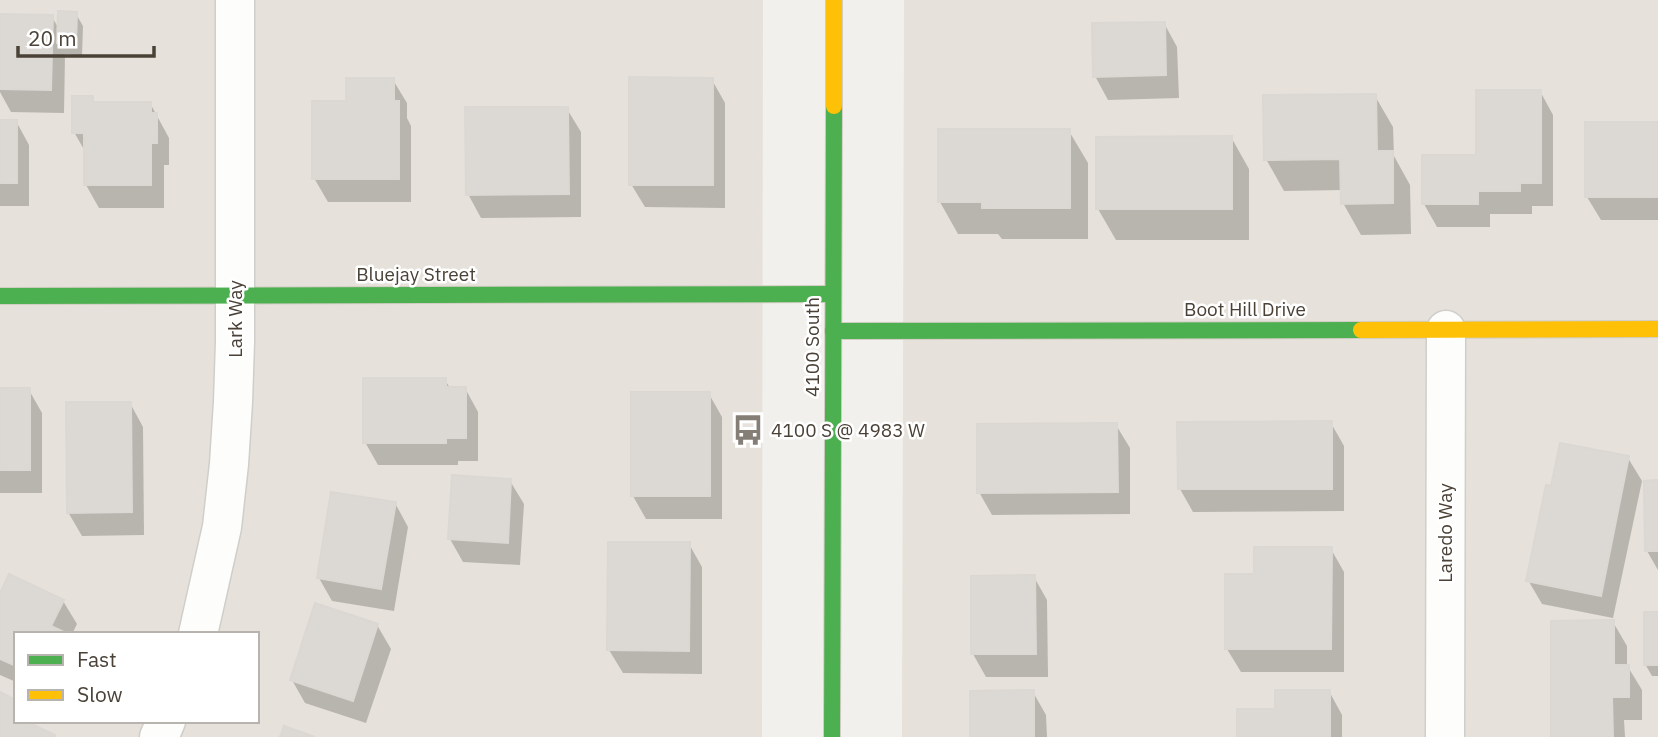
<svg xmlns="http://www.w3.org/2000/svg" width="1658" height="737" font-family="'IBM Plex Sans',sans-serif">
  <rect width="100%" height="100%" fill="#f2f0ed"/>
  <!-- residential -->
  <g fill="#e6e1da" fill-rule="evenodd">
    <path d="M0 0H763L762 737H0ZM16 634H257V721H16Z"/>
    <polygon points="904,0 1658,0 1658,737 902,737"/>
  </g>
  <!-- shadow -->
  <g fill="#0003">
    <polygon points="76,14 83,26 82,56 65,54 64,113 11,112 0,92 0,16 52,17 59,29"/>
    <polygon points="1164,23 1177,47 1179,98 1108,100 1095,76"/>
    <polygon points="393,80 407,103 407,118 411,126 411,202 328,202 314,178 347,103"/>
    <polygon points="712,80 725,103 725,208 645,207 631,184"/>
    <polygon points="1540,91 1553,115 1553,206 1532,206 1532,214 1490,214 1490,227 1437,227 1424,204 1478,157"/>
    <polygon points="1375,96 1393,127 1394,156 1410,185 1411,234 1361,235 1343,203 1343,190 1284,191 1266,159"/>
    <polygon points="92,98 95,103 150,103 169,138 169,165 164,165 164,208 99,208 86,185 86,153 74,132"/>
    <polygon points="567,109 581,132 581,217 481,218 468,194"/>
    <polygon points="0,121 16,121 29,145 29,206 0,206"/>
    <polygon points="1658,124 1658,220 1601,220 1587,197"/>
    <polygon points="1069,131 1088,163 1088,239 1002,239 998,234 958,234 940,202"/>
    <polygon points="1231,137 1249,169 1249,240 1116,240 1098,209"/>
    <polygon points="445,380 450,388 465,388 478,412 478,461 458,461 458,465 378,465 365,442"/>
    <polygon points="0,390 29,390 42,413 42,493 0,493"/>
    <polygon points="709,394 722,417 722,519 646,519 633,496"/>
    <polygon points="130,403 143,427 144,535 82,536 68,512"/>
    <polygon points="1331,423 1344,446 1344,511 1193,512 1180,489"/>
    <polygon points="1116,425 1130,448 1130,514 992,515 979,492"/>
    <polygon points="1628,458 1642,481 1613,618 1542,604 1528,580 1552,488"/>
    <polygon points="510,481 524,504 520,565 463,562 450,539"/>
    <polygon points="1658,482 1658,570 1647,551"/>
    <polygon points="395,503 408,527 394,611 332,601 319,578"/>
    <polygon points="689,544 702,567 702,674 623,673 609,650"/>
    <polygon points="1331,549 1344,572 1344,672 1241,672 1227,649 1256,576"/>
    <polygon points="1034,577 1047,600 1048,677 986,677 973,654"/>
    <polygon points="0,598 63,601 77,624 72,634 16,634 16,682 0,675"/>
    <polygon points="1658,614 1658,676 1652,676 1645,664"/>
    <polygon points="1613,622 1627,646 1627,667 1628,667 1642,690 1642,720 1624,720 1625,737 1553,737"/>
    <polygon points="377,625 391,649 366,723 305,703 292,680"/>
    <polygon points="1329,691 1342,715 1342,737 1239,737 1276,710"/>
    <polygon points="1033,692 1046,715 1047,737 972,737"/>
  </g>
  <!-- building -->
  <g fill="#dcd9d5" stroke="#dbd7d2" stroke-width="2">
    <polygon points="58,11 77,12 76,44 57,43"/>
    <polygon points="0,14 53,15 51,90 0,89"/>
    <polygon points="1165,22 1166,75 1093,77 1092,23"/>
    <polygon points="629,77 713,78 713,185 629,185"/>
    <polygon points="346,78 394,78 394,101 399,101 399,179 312,179 312,101 346,101"/>
    <polygon points="1476,90 1541,90 1541,183 1520,183 1520,191 1478,191 1478,204 1422,204 1422,155 1476,155"/>
    <polygon points="1376,94 1377,151 1393,151 1393,203 1341,204 1340,159 1264,160 1263,95"/>
    <polygon points="72,96 93,96 93,102 151,102 151,113 157,113 157,143 151,143 151,185 84,185 84,133 72,133"/>
    <polygon points="465,107 568,107 569,194 466,195"/>
    <rect x="0" y="120" width="17" height="63"/>
    <rect x="1585" y="122" width="73" height="75"/>
    <polygon points="938,129 1070,129 1070,208 982,208 982,202 938,202"/>
    <polygon points="1232,136 1232,209 1096,209 1096,137"/>
    <polygon points="363,378 446,378 446,387 466,387 466,438 446,438 446,443 363,443"/>
    <rect x="0" y="388" width="30" height="82"/>
    <rect x="631" y="392" width="79" height="104"/>
    <polygon points="66,402 131,402 132,512 67,513"/>
    <polygon points="1332,421 1332,489 1178,489 1177,422"/>
    <polygon points="1117,423 1118,492 977,493 977,424"/>
    <polygon points="1560,443 1629,456 1601,596 1526,581 1546,485 1551,486"/>
    <polygon points="452,475 511,479 508,543 448,539"/>
    <polygon points="1658,480 1658,551 1645,551 1644,481"/>
    <polygon points="331,492 396,502 381,589 317,578"/>
    <polygon points="608,542 690,542 689,651 607,650"/>
    <polygon points="1254,547 1332,547 1331,649 1225,649 1225,574 1254,574"/>
    <polygon points="9,574 64,600 51,626 68,634 16,634 16,666 0,659 0,593"/>
    <polygon points="1035,575 1036,654 971,654 971,576"/>
    <polygon points="315,603 378,624 353,701 290,680"/>
    <rect x="1644" y="612" width="14" height="53"/>
    <polygon points="1614,620 1614,665 1629,665 1629,697 1612,697 1613,737 1551,737 1551,621"/>
    <polygon points="1034,690 1034,737 970,737 970,691"/>
    <polygon points="1275,690 1330,690 1330,737 1237,737 1237,709 1275,709"/>
    <polygon points="0,692 16,700 16,721 25,721 55,735 54,737 0,737"/>
    <polygon points="284,726 315,737 280,737"/>
  </g>
  <g fill="none" stroke-linecap="round" stroke-linejoin="round">
    <defs>
      <g id="street">
        <polyline points="198,634 222,527 229,464 233,402 235,342 235,0"/>
        <polyline points="159,737 166,721"/>
        <polyline points="1445,737 1446,330"/>
      </g>
      <g id="fast">
        <polyline points="0,296 833,294"/>
        <polyline points="833,331 1361,330"/>
        <polyline points="832,737 834,106"/>
      </g>
      <g id="slow">
        <polyline points="834,106 834,0"/>
        <polyline points="1361,330 1658,329"/>
      </g>
    </defs>
    <!-- street casing -->
    <use href="#street" stroke="#d0ceca" stroke-width="41"/>
    <!-- fast casing -->
    <use href="#fast" stroke="#d2cdc3" stroke-width="18"/>
    <!-- slow casing -->
    <use href="#slow" stroke="#d2cdc3" stroke-width="18"/>
    <!-- street -->
    <use href="#street" stroke="#fdfdfc" stroke-width="38"/>
    <!-- fast -->
    <use href="#fast" stroke="#4caf50" stroke-width="16"/>
    <!-- slow -->
    <use href="#slow" stroke="#ffc107" stroke-width="16"/>
  </g>
  <!-- icons -->
  <defs>
    <symbol id="bus-bare" viewBox="-9 -9 18 18"><path d="M-5-6H5V4H4V6H2V4H-2V6H-4V4H-5ZM-3.5-4V0h7V-4ZM-3.5 1.2v1.5H-2V1.2ZM2 1.2v1.5H3.5V1.2Z" fill="#857e77" stroke="#fff" stroke-width="2.5" paint-order="stroke"/></symbol>
  </defs>
  <g fill-rule="evenodd">
    <use href="#bus-bare" x="726" y="408" width="44" height="44"/>
  </g>
  <g text-anchor="middle" dominant-baseline="central" stroke-width="5" stroke-linejoin="round" paint-order="stroke">
    <!-- street labels -->
    <g font-size="19" fill="#4a4137" stroke="#fff">
      <text x="416" y="274">Bluejay Street</text>
      <text x="1245" y="309">Boot Hill Drive</text>
      <text transform="translate(235 319) rotate(-90)">Lark Way</text>
      <text transform="translate(812 347) rotate(-90)">4100 South</text>
      <text transform="translate(1445 533) rotate(-90)">Laredo Way</text>
    </g>
    <!-- poi labels -->
    <g font-size="19" fill="#4a4137" stroke="#fff" text-anchor="start">
      <text x="771" y="430">4100 S @ 4983 W</text>
    </g>
  </g>
  <!-- legend -->
  <rect x="14" y="632" width="245" height="91" fill="#ffffff" stroke="#b7b3af" stroke-width="2"/>
  <rect x="28" y="655" width="35" height="10" fill="#4caf50" stroke="#b7b3af" stroke-width="2"/>
  <text x="77" y="667" font-size="21" fill="#4a4137">Fast</text>
  <rect x="28" y="690" width="35" height="10" fill="#ffc107" stroke="#b7b3af" stroke-width="2"/>
  <text x="77" y="702" font-size="21" fill="#4a4137">Slow</text>
  <!-- scale -->
  <path d="M18 46v10h136v-10" fill="none" stroke="#4a4137" stroke-width="3.5"/>
  <text x="28" y="46" font-size="21" fill="#4a4137" stroke="#ffffff" stroke-width="5" paint-order="stroke">20 m</text>
</svg>
